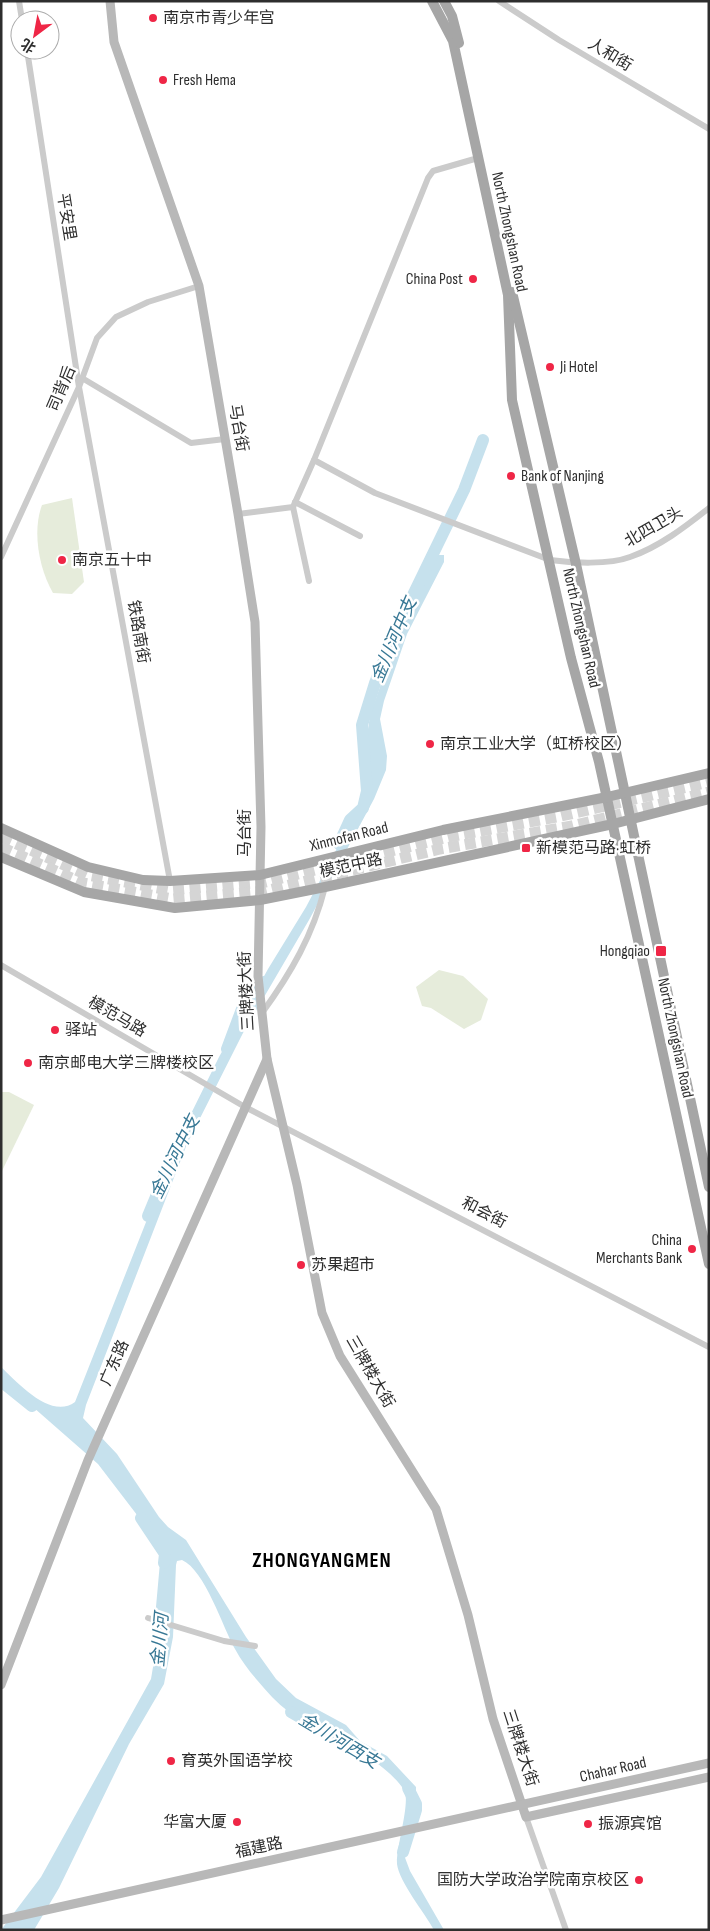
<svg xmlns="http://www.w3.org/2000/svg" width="710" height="1931" font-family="'Sofia Sans Condensed','Noto Sans SC',sans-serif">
  <rect width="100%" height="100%" fill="#fff"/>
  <!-- green -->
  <g fill="#e6ecdb">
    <path d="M72 498 84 582 72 594 53 593C39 569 32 531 42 505Z"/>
    <polygon points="439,970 463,976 488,999 481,1020 464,1029 431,1008 422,1006 416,987"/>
    <polygon points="1,1092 9,1092 34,1105 1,1173"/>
  </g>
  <!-- water -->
  <path fill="#c6e1ed" d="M438 555H444V562L407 634 384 701 380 719 387 756 386 770 374 799 309 920 243 1033 187 1144 86 1405 83 1418 117 1454 159 1517 168 1527 186 1540 246 1637 276 1679 296 1698 346 1725 360 1741 387 1756 416 1787 415 1812 408 1832 404 1855 410 1871 444 1930H434C425 1913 399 1882 397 1864 396 1847 411 1801 404 1790 380 1754 323 1736 289 1712 277 1703 267 1692 257 1680 249 1671 241 1660 235 1649 223 1628 205 1570 182 1560L177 1561 176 1565 173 1637 164 1684 129 1744 59 1888 34 1930H1L41 1877 151 1679 156 1649 155 1618 161 1551 160 1545 98 1464 1 1379V1367C18 1383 51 1420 75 1402L180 1136 219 1057 268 969 306 907 362 801 367 777 366 742 370 716 396 640 424 579Z"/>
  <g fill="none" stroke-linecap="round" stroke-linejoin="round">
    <!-- river -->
    <g stroke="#c6e1ed" stroke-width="12">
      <polyline points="339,844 350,820 363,808 367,791 362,725 375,683 397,628 464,490 483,440"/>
      <polyline points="227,1049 242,1009 264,982"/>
      <polyline points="148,1216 170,1163"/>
      <polyline points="1,1381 32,1406"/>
      <polyline points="141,1518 165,1554 164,1563"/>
      <polyline points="291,1712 347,1744"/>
      <polyline points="403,1852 416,1810 416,1804 408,1788"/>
    </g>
    <!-- highway-tunnel -->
    <g stroke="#d5d5d5" stroke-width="11" stroke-dasharray="11 5.5" stroke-linecap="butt">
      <polyline points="1,837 87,875 169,890 266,882 448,837 557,817 709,782"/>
      <polyline points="1,847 83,883 173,899 265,891 440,849 572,826 709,792"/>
    </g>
    <!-- street -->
    <g stroke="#cbcbcb" stroke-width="6">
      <polyline points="19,1 22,20"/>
      <polyline points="499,1 559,40 709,129"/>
      <polyline points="27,50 79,387 170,881"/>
      <path d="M478 158 433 171 428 178 314 460 375 493 550 560C572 563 609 565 630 557 659 547 685 527 709 508"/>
      <polyline points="82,378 191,443 225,439"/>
      <polyline points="295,502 360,536"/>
      <polyline points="293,507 309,581"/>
      <polyline points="238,514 293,507 314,460"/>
      <polyline points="1,557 79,387 97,338 116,317 148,302 199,286"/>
      <polyline points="1,965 245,1107 709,1347"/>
      <path d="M262 1013C291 973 313 935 325 887"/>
      <polyline points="148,1618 224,1641 255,1646"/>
      <polyline points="526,1817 566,1930"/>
    </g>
    <!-- secondary -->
    <g stroke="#b8b8b8" stroke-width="9">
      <polyline points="110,1 114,42 199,286 238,514 255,622 261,827 258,976 267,1059 297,1185 322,1313 340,1356 436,1509 468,1615 493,1719 526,1817 709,1777"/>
      <polyline points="1,1685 88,1460 267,1059"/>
      <polyline points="1,1920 709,1763"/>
    </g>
    <!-- primary -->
    <g stroke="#a6a6a6" stroke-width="10">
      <polyline points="432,1 453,41 508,295 512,400 571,658 599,762 709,1264"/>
      <polyline points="444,1 452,16 459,43"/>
      <polyline points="512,292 576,564 709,1187"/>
      <polyline points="1,828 88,867 143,880 170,881 260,875 443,830 607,797 709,773"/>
      <polyline points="1,857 84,892 175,908 260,900 325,887 613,824 709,799"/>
    </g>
  </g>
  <!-- markers -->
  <g fill="#ef2646" stroke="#fff" stroke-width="2">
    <circle cx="153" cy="18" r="5"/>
    <circle cx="163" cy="80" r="5"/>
    <circle cx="473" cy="279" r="5"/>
    <circle cx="550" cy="367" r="5"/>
    <circle cx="511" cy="476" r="5"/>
    <circle cx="62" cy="560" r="5"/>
    <circle cx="430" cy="744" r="5"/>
    <rect x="521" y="843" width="10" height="10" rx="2.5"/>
    <rect x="655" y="945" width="12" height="12" rx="2.5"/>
    <circle cx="55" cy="1030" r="5"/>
    <circle cx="28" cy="1063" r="5"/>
    <circle cx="692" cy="1249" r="5"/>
    <circle cx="301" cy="1265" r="5"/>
    <circle cx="171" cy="1761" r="5"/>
    <circle cx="237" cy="1822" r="5"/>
    <circle cx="588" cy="1824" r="5"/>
    <circle cx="639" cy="1880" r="5"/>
  </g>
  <g text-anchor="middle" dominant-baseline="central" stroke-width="5" stroke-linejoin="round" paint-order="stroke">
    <!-- poi labels -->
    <g font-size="16" fill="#2e2e2e" stroke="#fff" text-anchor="start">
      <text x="163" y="18">南京市青少年宫</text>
      <text x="173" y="80">Fresh Hema</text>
      <text x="463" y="279" text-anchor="end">China Post</text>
      <text x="560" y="367">Ji Hotel</text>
      <text x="521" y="476">Bank of Nanjing</text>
      <text x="72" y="560">南京五十中</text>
      <text x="440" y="744">南京工业大学（虹桥校区）</text>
      <text x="536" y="848">新模范马路·虹桥</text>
      <text x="650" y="951" text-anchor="end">Hongqiao</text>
      <text x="65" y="1030">驿站</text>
      <text x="38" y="1063">南京邮电大学三牌楼校区</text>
      <text x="682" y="1240" text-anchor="end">China<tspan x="682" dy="18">Merchants Bank</tspan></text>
      <text x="311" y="1265">苏果超市</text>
      <text x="181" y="1761">育英外国语学校</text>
      <text x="227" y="1822" text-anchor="end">华富大厦</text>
      <text x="598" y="1824">振源宾馆</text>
      <text x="629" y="1880" text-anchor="end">国防大学政治学院南京校区</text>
    </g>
    <!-- street labels -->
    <g font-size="16" fill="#2e2e2e" stroke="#fff">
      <text transform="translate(610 55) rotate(31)">人和街</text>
      <text transform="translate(66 217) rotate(81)">平安里</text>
      <text transform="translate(509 232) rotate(78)">North Zhongshan Road</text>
      <text transform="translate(62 389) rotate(-67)">司背后</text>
      <text transform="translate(238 428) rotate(80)">马台街</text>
      <text transform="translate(654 527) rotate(-30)">北四卫头</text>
      <text transform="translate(581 628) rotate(77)">North Zhongshan Road</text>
      <text transform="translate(138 632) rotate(80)">铁路南街</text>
      <text transform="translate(245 833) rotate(-90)">马台街</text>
      <text transform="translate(349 837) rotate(-14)">Xinmofan Road</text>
      <text transform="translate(351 866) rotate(-12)">模范中路</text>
      <text transform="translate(247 991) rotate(-93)">三牌楼大街</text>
      <text transform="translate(117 1017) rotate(30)">模范马路</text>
      <text transform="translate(675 1038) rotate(78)">North Zhongshan Road</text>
      <text transform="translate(484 1213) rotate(27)">和会街</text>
      <text transform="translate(115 1363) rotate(-66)">广东路</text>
      <text transform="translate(370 1372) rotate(60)">三牌楼大街</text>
      <text transform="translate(520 1748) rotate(72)">三牌楼大街</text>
      <text transform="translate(613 1770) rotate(-13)">Chahar Road</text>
      <text transform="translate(259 1848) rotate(-12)">福建路</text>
    </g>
    <!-- water labels -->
    <g font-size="18" font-style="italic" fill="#387895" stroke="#fff">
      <text transform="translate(394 640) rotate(-67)">金川河中支</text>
      <text transform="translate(175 1157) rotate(-64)">金川河中支</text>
      <text transform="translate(160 1640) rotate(-85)">金川河</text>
      <text transform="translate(339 1741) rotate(31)">金川河西支</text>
    </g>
    <!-- district labels -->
    <g font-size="21" font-weight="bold" letter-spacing="1" fill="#000" stroke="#fff">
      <text x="322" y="1560">ZHONGYANGMEN</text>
    </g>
  </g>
  <!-- border -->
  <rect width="710" height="1931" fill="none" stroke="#2e2e2e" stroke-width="5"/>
  <!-- north arrow -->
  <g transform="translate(35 35) rotate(212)"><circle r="24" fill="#ffffff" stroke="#ababab"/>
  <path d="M0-4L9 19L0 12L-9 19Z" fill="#ef2646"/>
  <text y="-8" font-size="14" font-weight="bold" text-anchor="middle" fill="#2e2e2e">北</text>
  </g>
</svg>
